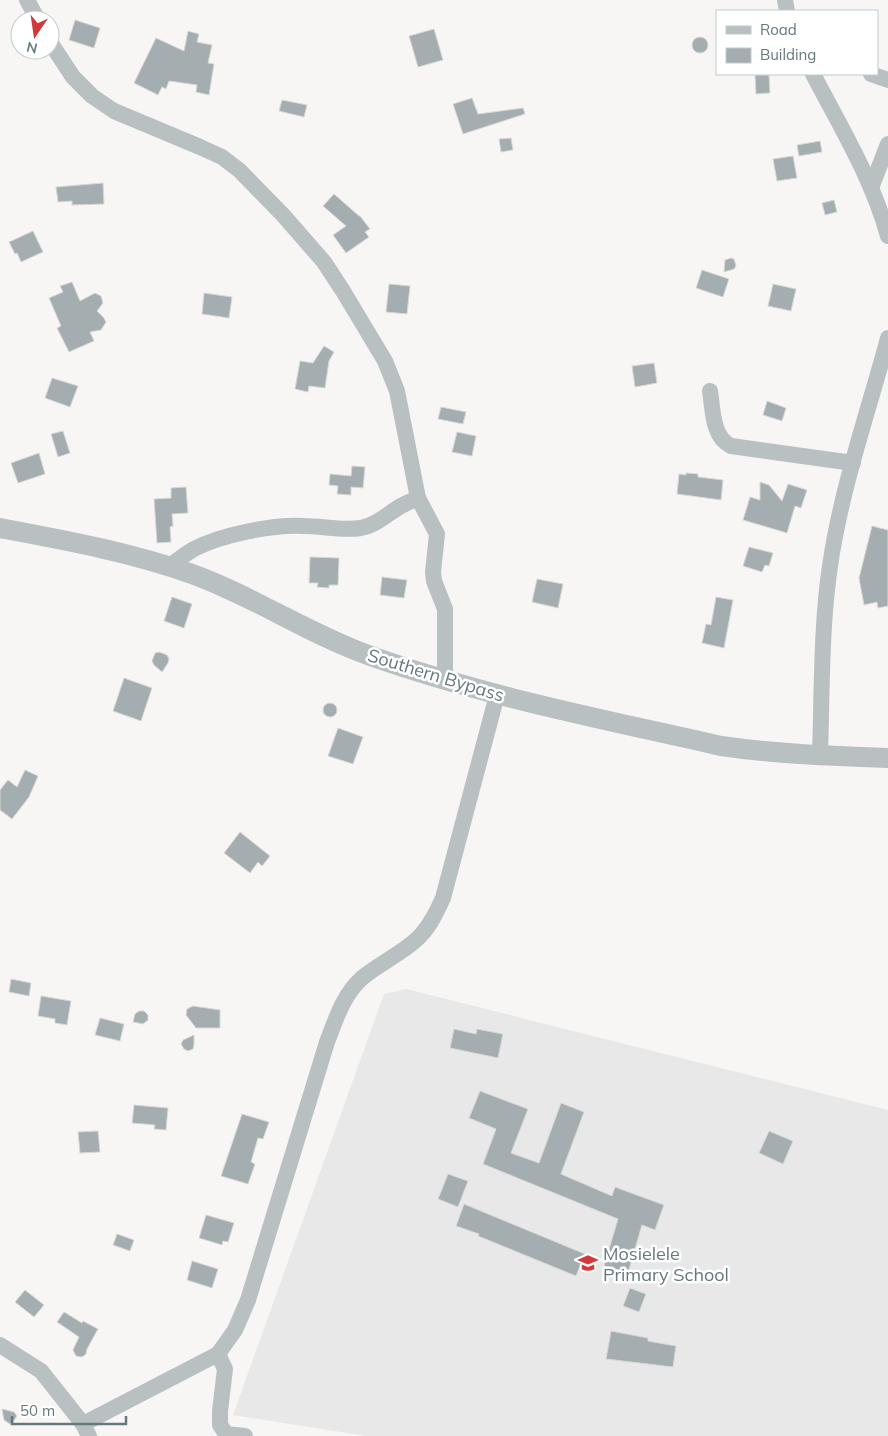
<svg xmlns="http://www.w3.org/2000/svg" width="888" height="1436" font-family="Mulish,sans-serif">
  <rect width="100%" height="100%" fill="#f7f6f4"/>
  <!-- built -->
  <polygon fill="#e7e8e7" points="406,989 888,1110 888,1436 366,1436 233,1415 384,994"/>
  <!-- building -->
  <g fill="#a4aeb0" stroke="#d8d8d7">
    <polygon points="75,20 100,28 94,48 69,40"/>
    <polygon points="434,29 443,60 418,67 409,36"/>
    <polygon points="188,31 199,34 197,42 212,45 208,63 214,64 209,95 196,92 197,85 169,81 166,89 162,87 158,95 134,83 156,38 184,51"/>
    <circle cx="700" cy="45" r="8"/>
    <polygon points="755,75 769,75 770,93 756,94"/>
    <polygon points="472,98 478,114 523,108 525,114 463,134 453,104"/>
    <polygon points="282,100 307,105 304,117 279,111"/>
    <polygon points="511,138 513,150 501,152 499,139"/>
    <polygon points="820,141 822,152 799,156 797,145"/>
    <polygon points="793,156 797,178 777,181 773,159"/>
    <polygon points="103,183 104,204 72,205 72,201 58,202 56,187"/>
    <polygon points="334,194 359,216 360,216 370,229 365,232 369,237 346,253 333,235 346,226 323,206"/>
    <polygon points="834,200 837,212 825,215 822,203"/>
    <polygon points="33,231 43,252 21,262 17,253 15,254 9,242"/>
    <polygon points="731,258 734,259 736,266 734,269 724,272 725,260"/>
    <polygon points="702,270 729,279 723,297 696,288"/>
    <polygon points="72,282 80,301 95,293 101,296 103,303 97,311 104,318 106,322 101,330 90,332 94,341 69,352 57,328 61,326 49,298 63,292 60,286"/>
    <polygon points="389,284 410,286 407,314 386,312"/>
    <polygon points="773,284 796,289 791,311 768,306"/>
    <polygon points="204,293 232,297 229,318 202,314"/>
    <polygon points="324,346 334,352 329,361 325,388 309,386 308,392 295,389 300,361 313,363"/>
    <polygon points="654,363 657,383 635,387 632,366"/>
    <polygon points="52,378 78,386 70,407 45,398"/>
    <polygon points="767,401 786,408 782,421 763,415"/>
    <polygon points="441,407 466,412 463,424 438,419"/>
    <polygon points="63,431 70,453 58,457 51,434"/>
    <polygon points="457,432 476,436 472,456 452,452"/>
    <polygon points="39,453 45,474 18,483 11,463"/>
    <polygon points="352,466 365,467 363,488 351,487 351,495 337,494 338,486 329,485 330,474 351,476"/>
    <polygon points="686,473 698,474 698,477 723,480 721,500 677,494 679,474 686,475"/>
    <polygon points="760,482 769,485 782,501 788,484 807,490 801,508 795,506 787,533 743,520 750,497 760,500"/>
    <polygon points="186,487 188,513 172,514 173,526 170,527 171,542 157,543 154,499 171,498 171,488"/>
    <polygon points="872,526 888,530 888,606 878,608 877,602 864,605 859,578"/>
    <polygon points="749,547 773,553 769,566 765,565 762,572 743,566"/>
    <polygon points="310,557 339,558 338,585 329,585 329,588 317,587 318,583 309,583"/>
    <polygon points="382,577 407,580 404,598 380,595"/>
    <polygon points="537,579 563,584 558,608 532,602"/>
    <polygon points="172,597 192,604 184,628 164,621"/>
    <polygon points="716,597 733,600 724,648 702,643 706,624 711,625"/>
    <polygon points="159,652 167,655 169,659 168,663 162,672 154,665 152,661 155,653"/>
    <polygon points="124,678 152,688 141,721 113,711"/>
    <circle cx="330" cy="710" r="7"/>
    <polygon points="338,728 363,737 353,764 328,756"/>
    <polygon points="25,770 38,776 29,797 12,819 0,810 0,790 8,780 17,787"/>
    <polygon points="240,832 270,856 262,866 258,862 250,873 224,853"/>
    <polygon points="11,979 31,983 29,996 9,992"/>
    <polygon points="41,996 71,1001 67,1025 55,1023 55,1019 38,1016"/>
    <polygon points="193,1006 220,1010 220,1028 196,1028 186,1015 187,1009"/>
    <polygon points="139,1011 144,1011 148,1015 148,1020 143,1024 133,1022 135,1014"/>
    <polygon points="100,1018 124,1024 120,1041 95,1035"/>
    <polygon points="454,1029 476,1034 477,1029 503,1034 498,1058 450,1048"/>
    <polygon points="194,1035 194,1044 193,1049 188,1051 184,1049 181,1044 183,1040"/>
    <polygon points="480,1091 528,1109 511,1153 539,1163 561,1103 584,1112 561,1174 612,1196 615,1187 664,1205 655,1230 642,1225 628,1273 604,1266 618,1219 483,1164 496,1129 469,1118"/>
    <polygon points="134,1105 168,1108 166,1130 154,1129 155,1125 132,1123"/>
    <polygon points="242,1114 269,1122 263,1139 258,1138 251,1162 255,1164 248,1184 221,1176"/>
    <polygon points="98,1131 100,1152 80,1153 78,1132"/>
    <polygon points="769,1131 793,1141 783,1164 759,1153"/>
    <polygon points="448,1174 468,1181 458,1207 438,1199"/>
    <polygon points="464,1204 585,1254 576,1276 478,1236 479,1234 456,1226"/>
    <polygon points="206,1215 234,1223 228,1242 223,1241 222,1245 199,1238"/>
    <polygon points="117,1234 134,1240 130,1251 113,1245"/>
    <polygon points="192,1261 218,1269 212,1288 187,1280"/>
    <polygon points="630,1288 646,1294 639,1312 623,1306"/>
    <polygon points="25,1290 44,1305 34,1317 15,1302"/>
    <polygon points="64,1312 82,1323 83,1321 98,1329 87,1349 86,1354 82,1357 76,1356 73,1350 79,1337 57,1322"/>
    <polygon points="611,1331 648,1338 648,1341 676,1346 673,1367 606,1359"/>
    <polygon points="2,1409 14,1412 17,1416 13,1422 10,1424 4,1420"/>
  </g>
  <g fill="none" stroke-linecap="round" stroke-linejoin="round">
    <!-- minor -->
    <g stroke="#b9c0c1" stroke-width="16">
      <polyline points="27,0 38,20"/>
      <polyline points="785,0 787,11"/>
      <polyline points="50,42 73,77 92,96 114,111 200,147 222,157 239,170 283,215 324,262 343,291 385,361 397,391 418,498 437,534 433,572 434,581 445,609 445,679"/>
      <path d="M813 74C840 126 872 178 888 236"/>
      <polyline points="871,74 888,80"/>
      <polyline points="871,188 888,144"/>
      <path d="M710 391C713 410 712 437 731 446L853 463"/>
      <path d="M168 567C177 561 185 554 194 549 221 535 273 524 304 526 323 526 342 531 361 528 377 525 387 514 401 506 406 503 412 501 418 498"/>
      <path d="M820 755C822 694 821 626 830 566 841 489 868 413 888 338"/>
      <polyline points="0,1345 41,1371 83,1424 89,1436"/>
      <polyline points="218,1354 225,1369 220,1411 220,1425 226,1434 226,1436"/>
      <path d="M83 1424 218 1354 235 1330 248 1300 327 1042C336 1019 343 995 362 978 378 964 407 951 421 935 431 924 437 911 443 898L497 695"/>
      <polyline points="226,1434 245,1436"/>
    </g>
    <!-- tertiary -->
    <path stroke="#b9c0c1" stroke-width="20" d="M0 528C64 540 130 552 192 574 253 596 307 633 368 655 483 696 602 719 721 746 776 754 832 756 888 758"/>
  </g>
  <!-- icons -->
  <defs>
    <symbol id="school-bare" viewBox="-9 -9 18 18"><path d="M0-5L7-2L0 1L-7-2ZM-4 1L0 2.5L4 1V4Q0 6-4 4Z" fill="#d2393b" stroke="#fff" stroke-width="2.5" paint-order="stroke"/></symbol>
  </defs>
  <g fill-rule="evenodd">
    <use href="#school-bare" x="574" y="1249" width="28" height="28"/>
  </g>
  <g text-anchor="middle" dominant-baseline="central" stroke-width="5" stroke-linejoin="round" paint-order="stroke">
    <!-- street labels -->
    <g font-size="18" fill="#65787c" stroke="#fff">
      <text transform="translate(436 675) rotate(17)">Southern Bypass</text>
    </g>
    <!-- poi labels -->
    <g font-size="18" fill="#65787c" stroke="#fff" text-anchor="start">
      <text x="603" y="1253">Mosielele<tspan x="603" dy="21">Primary School</tspan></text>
    </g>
  </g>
  <!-- legend -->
  <rect x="716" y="10" width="162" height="65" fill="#ffffff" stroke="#c1c9cb"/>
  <rect x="726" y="26" width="25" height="8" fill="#b9c0c1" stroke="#c1c9cb"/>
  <text x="760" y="35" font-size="15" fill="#65787c">Road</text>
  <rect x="726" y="48" width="25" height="15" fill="#a4aeb0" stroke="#c1c9cb"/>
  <text x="760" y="60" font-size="15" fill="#65787c">Building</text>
  <!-- north arrow -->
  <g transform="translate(35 35) rotate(193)"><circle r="24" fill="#ffffff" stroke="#c1c9cb"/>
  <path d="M0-4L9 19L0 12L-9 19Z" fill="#d2393b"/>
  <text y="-8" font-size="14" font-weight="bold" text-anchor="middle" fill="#65787c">N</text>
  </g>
  <!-- scale -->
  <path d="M12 1416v8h114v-8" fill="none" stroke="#65787c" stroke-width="2.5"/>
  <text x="20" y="1416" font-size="15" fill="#65787c" stroke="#ffffff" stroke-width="4" paint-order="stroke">50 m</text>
</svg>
